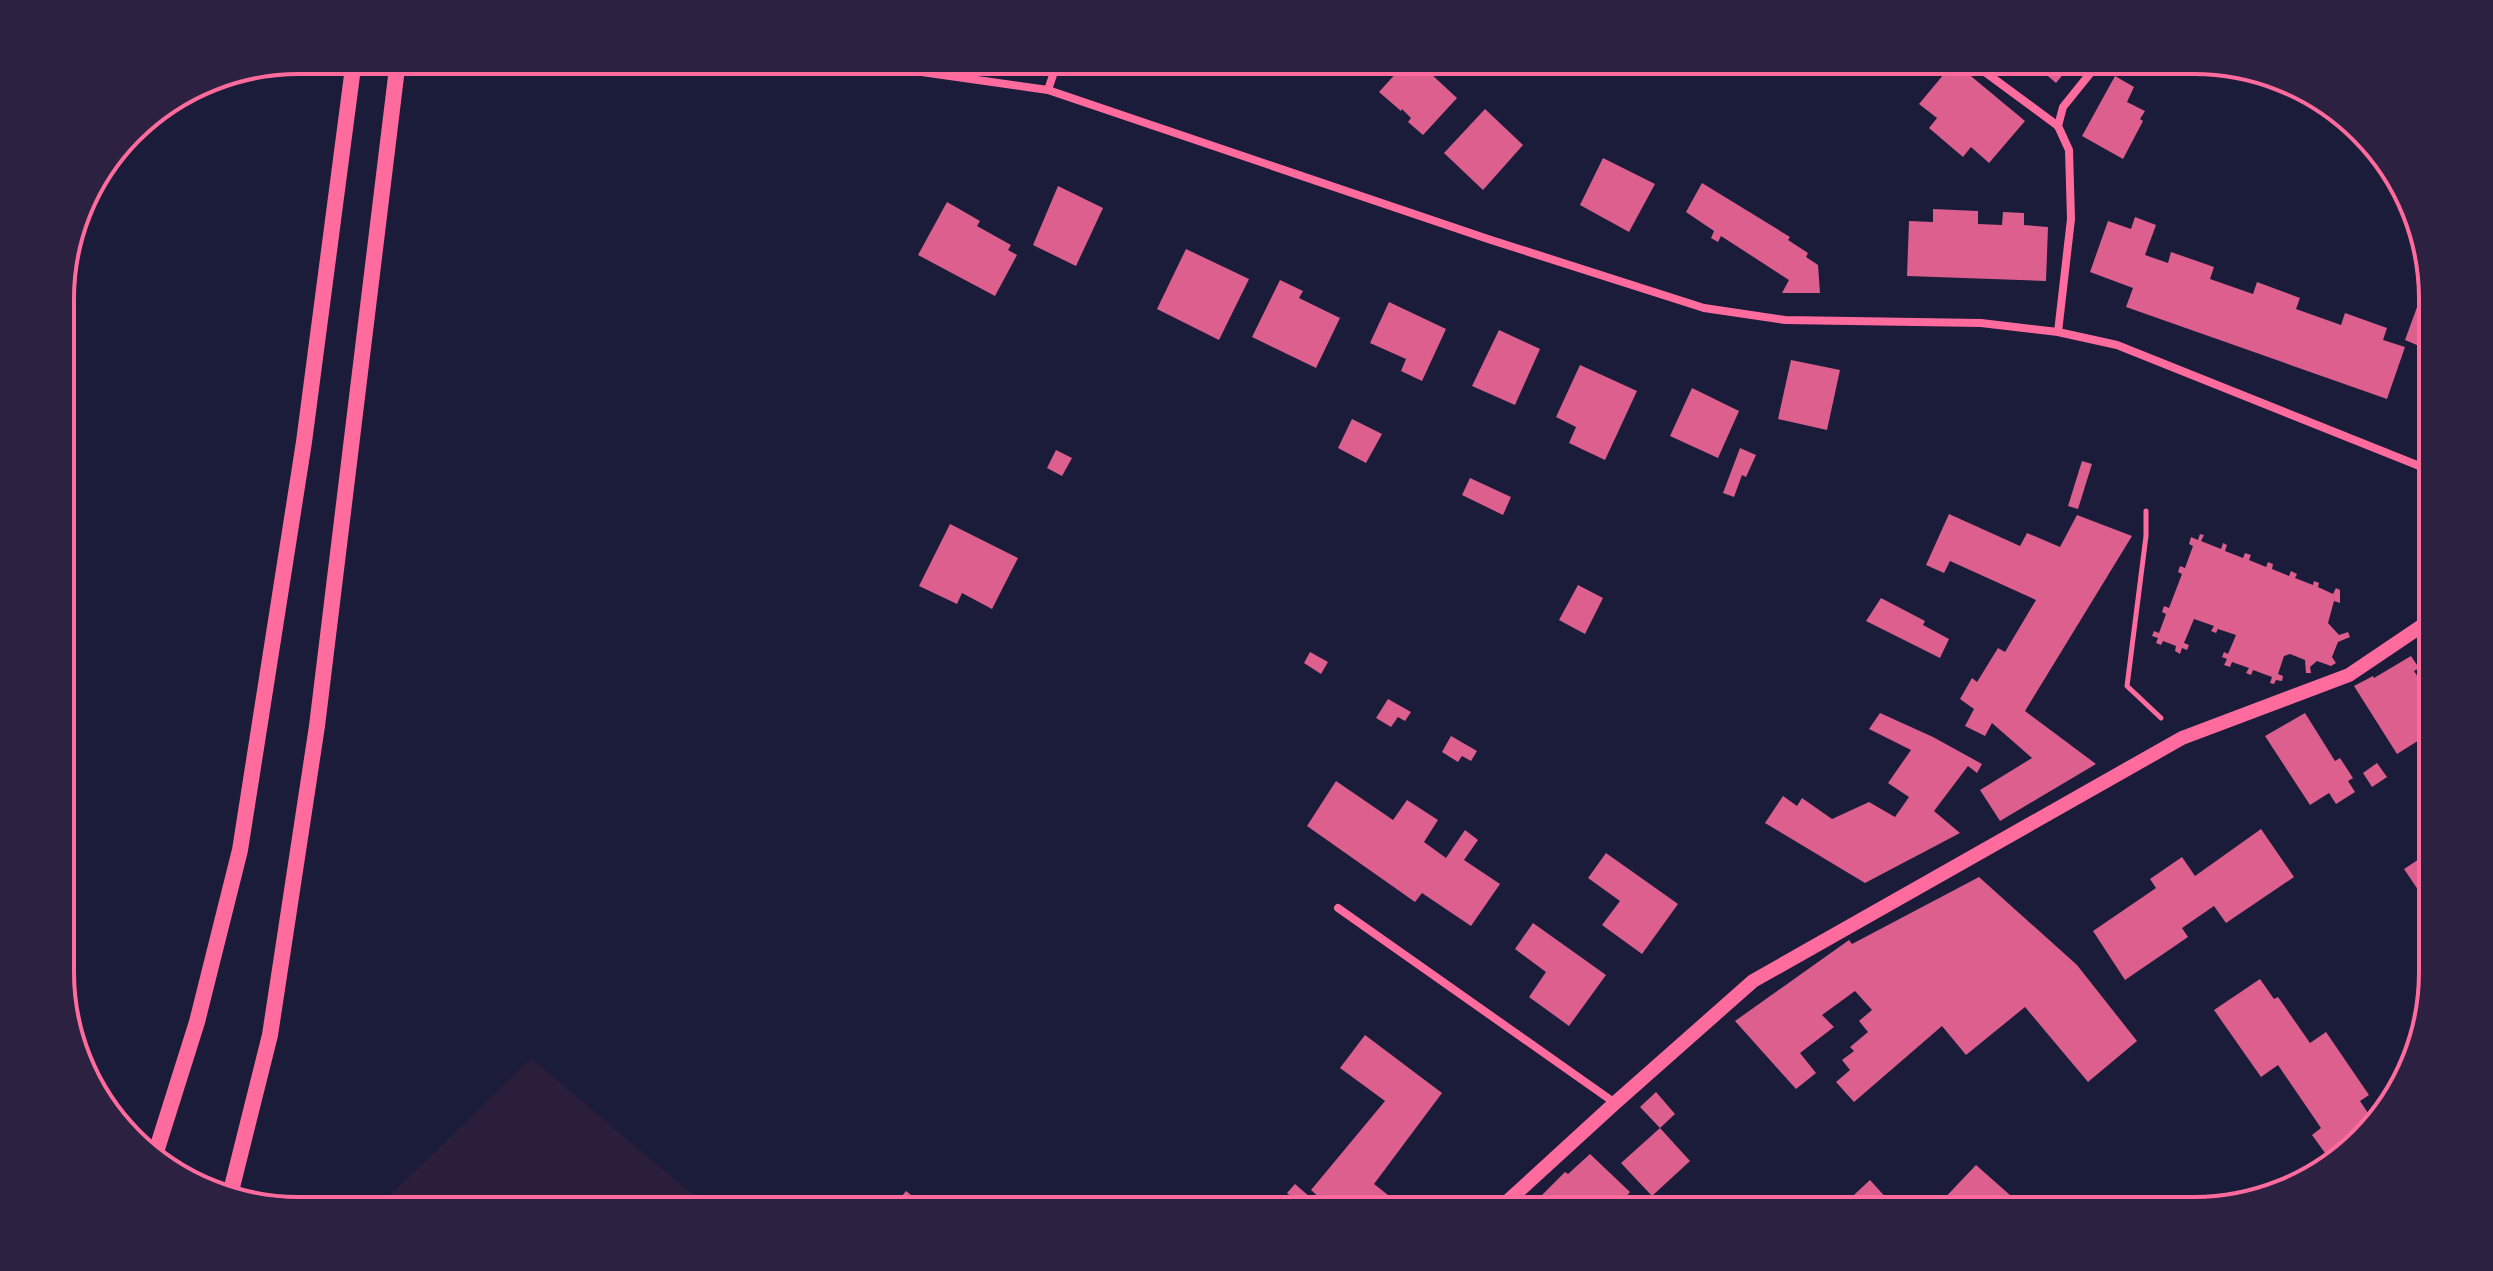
<svg xmlns="http://www.w3.org/2000/svg" width="2493" height="1271" font-family="Poppins,sans-serif">
  <rect width="100%" height="100%" fill="#1b1b3a"/>
  <!-- green -->
  <polygon fill="#2a1e3b" points="531,1058 712,1211 374,1211"/>
  <!-- building -->
  <g fill="#dd5f8e">
    <polygon points="1408,60 1416,60 1457,98 1423,135 1408,122 1411,118 1402,109 1401,111 1379,92"/>
    <polygon points="2029,60 2075,60 2056,83"/>
    <polygon points="1954,62 2025,121 1989,163 1971,147 1963,157 1929,128 1937,118 1919,104"/>
    <polygon points="2115,76 2134,87 2127,102 2145,111 2140,119 2143,121 2123,159 2082,136"/>
    <polygon points="1485,109 1523,145 1483,190 1444,153"/>
    <polygon points="1603,158 1655,184 1629,232 1580,205"/>
    <polygon points="1702,183 1790,237 1788,240 1808,253 1806,257 1818,265 1820,293 1782,293 1789,280 1721,236 1718,242 1711,238 1714,231 1686,212"/>
    <polygon points="1058,186 1103,208 1076,266 1033,245"/>
    <polygon points="947,202 980,221 977,226 1011,245 1008,250 1017,255 995,296 918,255"/>
    <polygon points="1933,209 1978,211 1978,224 2002,225 2003,212 2024,213 2024,225 2048,227 2046,281 1907,276 1909,221 1933,222"/>
    <polygon points="2135,217 2156,225 2145,255 2168,263 2171,252 2214,267 2210,279 2253,294 2257,282 2300,298 2296,309 2341,325 2345,313 2387,328 2383,340 2405,347 2387,399 2126,307 2133,288 2090,272 2108,221 2131,229"/>
    <polygon points="1186,249 1249,279 1219,340 1157,309"/>
    <polygon points="1280,280 1303,291 1299,298 1340,318 1316,368 1252,337"/>
    <polygon points="2424,288 2431,291 2431,351 2405,340"/>
    <polygon points="1389,302 1446,329 1422,381 1401,371 1406,359 1370,343"/>
    <polygon points="1499,330 1540,349 1515,405 1472,386"/>
    <polygon points="1791,360 1840,370 1827,430 1778,419"/>
    <polygon points="1580,365 1637,391 1605,460 1569,443 1576,427 1556,417"/>
    <polygon points="1692,388 1739,411 1718,458 1670,436"/>
    <polygon points="2431,413 2432,452 2420,447"/>
    <polygon points="1352,419 1382,434 1366,463 1338,448"/>
    <polygon points="1740,448 1756,455 1746,477 1742,475 1734,497 1723,493"/>
    <polygon points="1056,450 1072,458 1062,476 1047,468"/>
    <polygon points="2082,461 2092,464 2078,509 2068,506"/>
    <polygon points="1470,478 1511,497 1503,515 1462,495"/>
    <polygon points="1949,514 2020,546 2027,533 2060,547 2077,515 2132,536 2025,711 2096,764 2000,821 1980,790 2032,758 1992,723 1985,736 1965,726 1974,709 1960,699 1972,678 1977,682 1998,648 2005,652 2036,600 1950,561 1944,573 1926,565"/>
    <polygon points="950,524 1018,558 992,609 962,593 957,604 919,586"/>
    <polygon points="2200,534 2204,535 2201,541 2221,549 2223,543 2227,545 2225,551 2243,558 2245,553 2251,555 2249,560 2266,567 2268,562 2273,564 2272,569 2289,576 2291,571 2297,574 2295,578 2313,585 2314,581 2319,583 2318,587 2333,594 2336,588 2340,590 2340,603 2334,601 2328,623 2339,635 2348,632 2350,637 2338,642 2332,657 2336,663 2331,666 2317,661 2310,667 2311,673 2306,673 2305,660 2290,654 2284,656 2278,674 2283,676 2282,681 2276,680 2274,684 2270,683 2272,677 2253,670 2251,675 2246,673 2249,668 2232,662 2230,667 2224,665 2227,659 2222,657 2224,652 2228,654 2236,635 2218,629 2216,633 2211,631 2214,626 2194,619 2184,643 2189,645 2187,650 2182,648 2180,654 2175,651 2176,646 2163,641 2161,645 2156,643 2158,638 2152,636 2154,631 2159,633 2166,614 2162,612 2164,606 2169,608 2182,574 2178,572 2180,566 2185,568 2193,546 2189,544 2191,537 2198,540"/>
    <polygon points="1578,585 1603,598 1585,634 1559,620"/>
    <polygon points="1881,598 1925,621 1923,625 1949,639 1940,658 1866,621"/>
    <polygon points="1310,652 1328,662 1321,674 1304,663"/>
    <polygon points="2411,656 2419,668 2414,671 2423,685 2428,682 2432,689 2432,732 2397,754 2354,686 2373,676 2374,678"/>
    <polygon points="1388,699 1411,712 1405,721 1398,717 1391,727 1376,718"/>
    <polygon points="1880,713 1933,737 1982,764 1977,773 1968,766 1934,811 1960,833 1865,883 1765,823 1783,796 1797,806 1802,798 1832,819 1869,802 1895,817 1909,797 1888,783 1911,750 1869,729"/>
    <polygon points="2305,713 2335,761 2340,758 2353,778 2348,781 2355,792 2336,804 2329,793 2310,805 2265,736"/>
    <polygon points="1451,736 1477,751 1471,761 1462,756 1458,762 1442,752"/>
    <polygon points="2377,763 2387,777 2372,787 2363,773"/>
    <polygon points="1336,781 1393,820 1407,800 1438,820 1424,842 1446,858 1465,830 1478,840 1464,860 1500,884 1471,926 1422,893 1415,902 1307,826"/>
    <polygon points="2261,829 2294,877 2226,923 2214,906 2182,928 2188,937 2125,980 2093,931 2156,888 2150,879 2182,857 2195,876"/>
    <polygon points="2433,850 2433,912 2404,869"/>
    <polygon points="1606,853 1678,904 1642,954 1602,925 1620,901 1588,878"/>
    <polygon points="1979,877 2077,965 2137,1041 2088,1082 2025,1007 1966,1055 1942,1026 1854,1102 1836,1082 1850,1070 1842,1060 1854,1051 1850,1047 1868,1032 1859,1021 1872,1010 1855,991 1822,1015 1834,1027 1800,1053 1816,1073 1796,1089 1735,1021 1849,940 1852,944"/>
    <polygon points="1533,923 1606,975 1569,1026 1529,997 1546,972 1515,949"/>
    <polygon points="2260,979 2274,999 2278,997 2310,1043 2326,1032 2369,1095 2360,1101 2372,1119 2333,1164 2312,1135 2321,1128 2278,1065 2261,1077 2214,1010"/>
    <polygon points="1365,1035 1442,1093 1374,1184 1388,1195 1373,1211 1334,1211 1311,1190 1385,1101 1340,1068"/>
    <polygon points="1656,1092 1675,1114 1660,1128 1640,1107"/>
    <polygon points="1660,1128 1690,1161 1652,1196 1621,1163"/>
    <polygon points="1590,1154 1630,1192 1613,1211 1526,1211 1565,1172 1568,1174"/>
    <polygon points="1976,1165 2019,1203 2012,1211 1928,1211 1936,1203 1938,1205"/>
    <polygon points="1870,1180 1898,1211 1838,1211 1856,1193"/>
    <polygon points="1295,1184 1326,1211 1292,1211 1298,1203 1287,1193"/>
    <polygon points="906,1191 931,1211 890,1211"/>
  </g>
  <g fill="none" stroke-linecap="round" stroke-linejoin="round">
    <!-- path -->
    <polyline stroke="#ff6b9d" stroke-width="5" points="2146,511 2146,536 2127,686 2161,718"/>
    <!-- minor -->
    <g stroke="#ff6b9d" stroke-width="8">
      <polyline points="837,60 1048,90 1488,239 1704,308 1785,320 1981,323 2058,332 2117,345 2432,471"/>
      <polyline points="1978,67 2058,126 2069,150 2071,219 2058,332"/>
      <polyline points="1048,90 1058,60"/>
      <polyline points="2058,126 2063,107 2101,60"/>
      <polyline points="1338,908 1615,1103"/>
    </g>
    <!-- tertiary -->
    <polyline stroke="#ff6b9d" stroke-width="14" points="1497,1211 1615,1103 1753,981 2182,738 2349,675 2432,619"/>
    <!-- secondary -->
    <g stroke="#ff6b9d" stroke-width="16">
      <polyline points="155,1155 197,1022 240,850 304,442 354,60"/>
      <polyline points="230,1195 270,1035 317,726 398,60"/>
    </g>
  </g>
  <!-- crop -->
  <path d="M0 0H2493V1271H0ZM299 74H2194A225 225 0 0 1 2419 299V972A225 225 0 0 1 2194 1197H299A225 225 0 0 1 74 972V299A225 225 0 0 1 299 74Z" fill="#2d2142" fill-rule="evenodd"/>
  <path fill="none" stroke="#ff6b9d" stroke-width="4" d="M299 74H2194A225 225 0 0 1 2419 299V972A225 225 0 0 1 2194 1197H299A225 225 0 0 1 74 972V299A225 225 0 0 1 299 74Z"/>
</svg>
